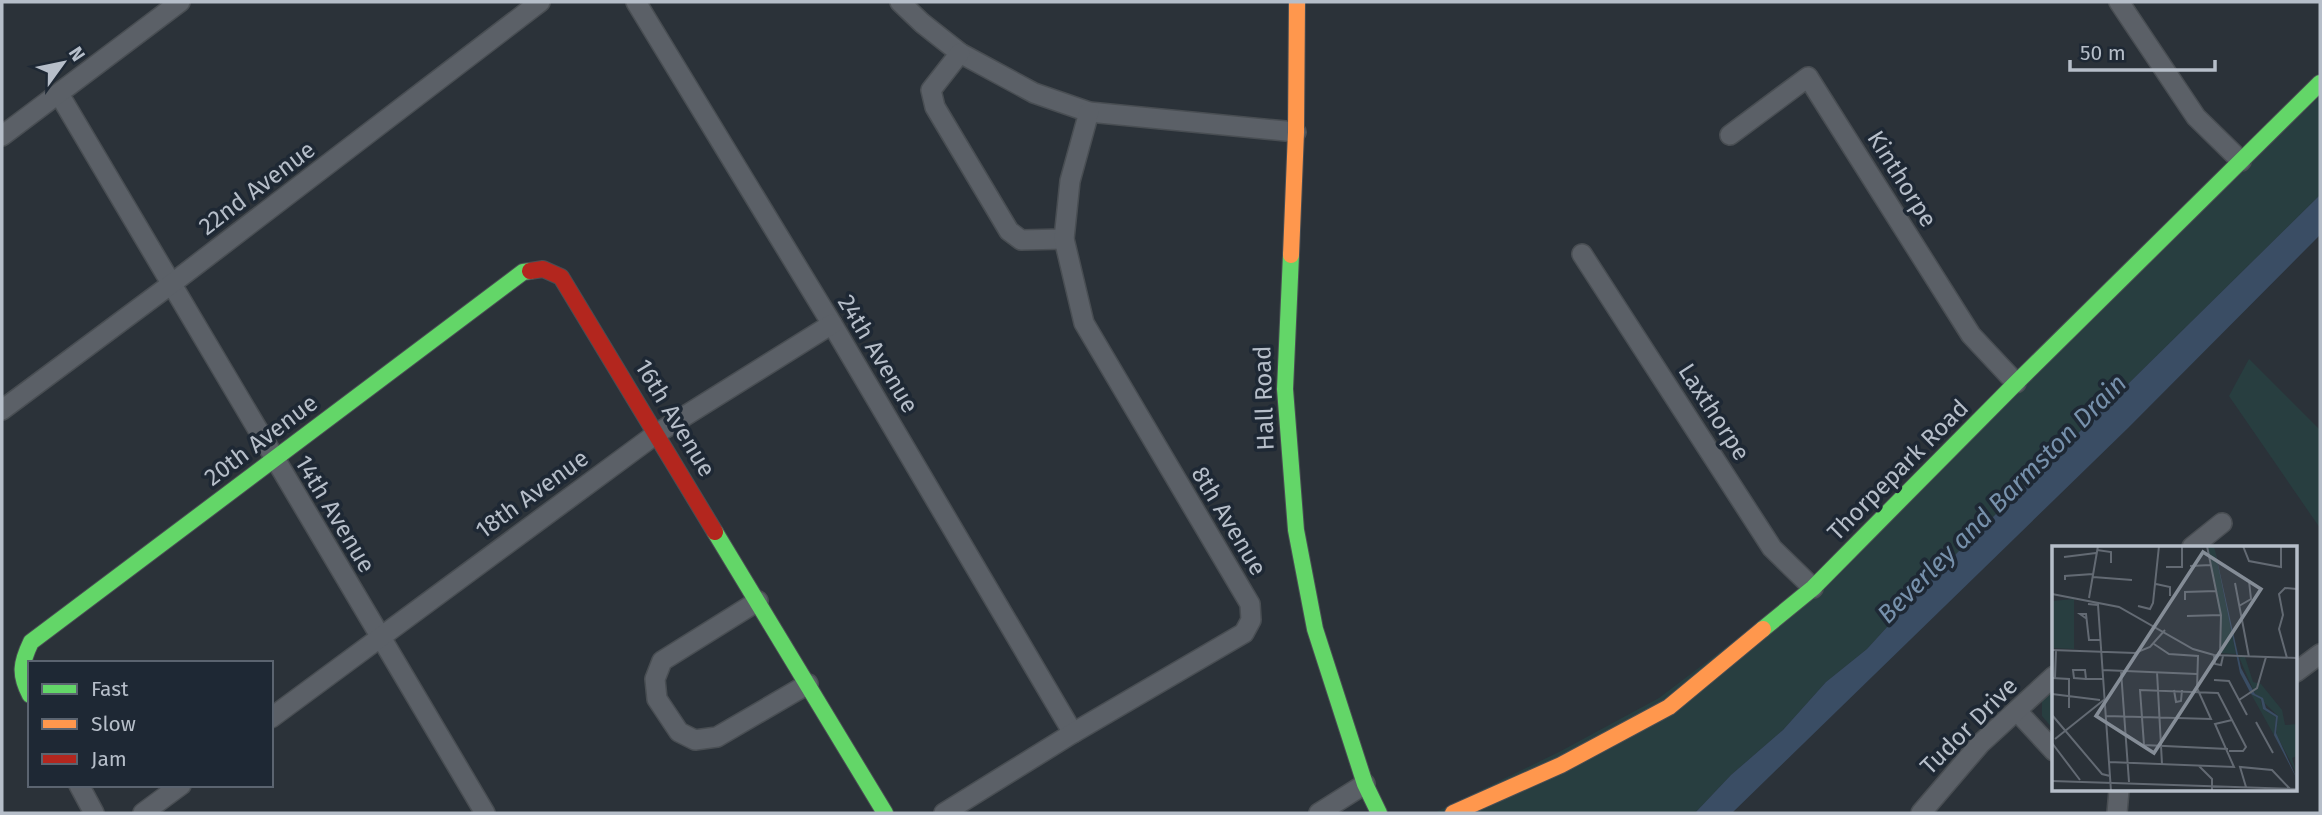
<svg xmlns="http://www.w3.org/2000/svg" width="2322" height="815" font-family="'Fira Sans',sans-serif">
  <rect width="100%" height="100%" fill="#2b3239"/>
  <!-- green -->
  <g fill="#283e40">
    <polygon points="2320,96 2320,195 1994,516 1929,581 1867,649 1826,682 1783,730 1731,775 1695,813 1434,813 1561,751 1659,698 1787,601"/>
    <polygon points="2249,359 2320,430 2320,528 2229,396"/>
    <polygon points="2054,689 2054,730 2042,716 2042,699"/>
  </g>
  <!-- water -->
  <polygon fill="#3a4d64" points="2320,195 2320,235 2128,428 1732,813 1695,813 1731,775 1783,730 1826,682 1867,649 1929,581 1994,516"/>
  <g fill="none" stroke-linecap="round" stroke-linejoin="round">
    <defs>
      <g id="street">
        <polyline points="636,2 832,324 1073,733"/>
        <polyline points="900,2 922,23 960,53 1034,93 1089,112 1296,132"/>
        <polyline points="2119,2 2196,117 2241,161"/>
        <polyline points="960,53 931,90 935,107 1009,231 1021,240 1064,239"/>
        <polyline points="59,94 485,813"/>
        <polyline points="1730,135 1808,77 1971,335 2016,383"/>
        <polyline points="2,136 180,2"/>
        <polyline points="1582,254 1772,548 1813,588"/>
        <polyline points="2,410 170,285 540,2"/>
        <polyline points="2192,547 2222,523"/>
        <polyline points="758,601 662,661 655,679 657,699 679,732 695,740 717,737 808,684"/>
        <polyline points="2296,672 2320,654"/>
        <polyline points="2017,711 2054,751"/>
        <polyline points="271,718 656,434 832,324"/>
        <polyline points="79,785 94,813"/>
        <polyline points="143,813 181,785"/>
        <polyline points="944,813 1073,733 1244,633 1251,620 1250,604 1084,323 1064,239 1070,181 1089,112"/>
        <polyline points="1319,813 1365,784"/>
        <polyline points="1921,813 1980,744 2054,676"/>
        <polyline points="2117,813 2119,790"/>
      </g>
      <g id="fast">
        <polyline points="1291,255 1285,389 1296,530 1315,629 1365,784 1379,813"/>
        <polyline points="715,532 885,813"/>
        <polyline points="1763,629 1813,588 2016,383 2320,83"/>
        <path d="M30 695C19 674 21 663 31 642L523 272 530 271"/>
      </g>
      <g id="slow">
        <polyline points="1291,255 1296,132 1297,2"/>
        <polyline points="1453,813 1561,765 1669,707 1763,629"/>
      </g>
      <polyline id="jam" points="530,271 543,269 561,277 715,532"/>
    </defs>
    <!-- street casing -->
    <use href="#street" stroke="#494e53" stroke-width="22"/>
    <!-- fast casing -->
    <use href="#fast" stroke="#494e53" stroke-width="18"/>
    <!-- slow casing -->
    <use href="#slow" stroke="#494e53" stroke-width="18"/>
    <!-- jam casing -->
    <use href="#jam" stroke="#494e53" stroke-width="18"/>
    <!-- street -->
    <use href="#street" stroke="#5b6067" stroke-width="19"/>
    <!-- fast -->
    <use href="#fast" stroke="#63d668" stroke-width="16"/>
    <!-- slow -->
    <use href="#slow" stroke="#ff974d" stroke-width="16"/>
    <!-- jam -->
    <use href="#jam" stroke="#b3261e" stroke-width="16"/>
  </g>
  <g text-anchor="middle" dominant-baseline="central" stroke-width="7" stroke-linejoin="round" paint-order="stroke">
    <!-- street labels -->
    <g font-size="24" fill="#b6bec9" stroke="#1e2834">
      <text transform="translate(1902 179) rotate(58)">Kinthorpe</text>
      <text transform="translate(257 188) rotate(-37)">22nd Avenue</text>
      <text transform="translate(878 354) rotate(59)">24th Avenue</text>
      <text transform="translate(1264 398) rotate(-92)">Hall Road</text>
      <text transform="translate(1714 412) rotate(57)">Laxthorpe</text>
      <text transform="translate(675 418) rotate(59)">16th Avenue</text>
      <text transform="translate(261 440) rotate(-37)">20th Avenue</text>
      <text transform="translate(1898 470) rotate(-45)">Thorpepark Road</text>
      <text transform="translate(532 494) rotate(-36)">18th Avenue</text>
      <text transform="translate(335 514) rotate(59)">14th Avenue</text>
      <text transform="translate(1229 521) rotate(59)">8th Avenue</text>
      <text transform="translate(1969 726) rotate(-45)">Tudor Drive</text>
    </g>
    <!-- water labels -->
    <g font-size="26" font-style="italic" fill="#7791ac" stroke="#1e2834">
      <text transform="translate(2002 499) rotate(-45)">Beverley and Barmston Drain</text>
    </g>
  </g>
  <!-- overview -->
  <g transform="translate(2052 546)">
    <rect width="245" height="245" fill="#2b3239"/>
    <path d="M156 0H162L184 108 168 107 170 85ZM22 53V103L0 102V55ZM187 111H193L201 136 209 138 230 164 233 179 245 178V210L240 212 245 228 224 188 226 170 203 148ZM199 148 208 152 211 163 224 171 222 189Z" fill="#283e40"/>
    <path d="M162 0 189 122 203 148 211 152 214 162 226 170 224 187 245 233 222 189 224 171 211 163 209 153 199 148 188 127Z" fill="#3a4d64"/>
    <path fill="none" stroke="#636a73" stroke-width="2" d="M155 0 169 69 168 110M191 0 197 15 229 21V0M45 4 59 6V17M12 11 44 7M138 20 159 19M114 21H130V0M41 31 80 34M13 34V30L41 28M183 37 197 111M104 38 118 41V50M0 48 67 61 141 103 162 109 245 112M37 52 46 0M133 54V46L164 45M36 58 46 59 59 245M86 60 98 63 101 57 107 0M187 60 199 53 197 35M135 70 169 69M35 73 28 68H34L37 94H48M0 104 83 107 98 101 113 84M162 110 163 118 169 119 171 110M235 112 227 83 231 69 227 48 233 42 245 43M50 124 145 128M69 125 77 236M105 126 110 218M0 132 17 133V162M3 132 4 104M34 133 33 124H21L22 132 34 133H51M162 134 177 135 195 169M122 144 124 156 129 155 130 144M0 148 48 154M187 154 205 142 214 111M0 169 50 228 58 230M54 170 159 173 145 142 146 110 117 108 102 98M204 176 221 207M3 193 53 153M0 197 28 234M176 203 92 199 88 144 166 147 194 201 191 205H177M57 216 182 221 163 178 180 174M147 220 160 233V245M0 235 245 243M194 241 188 221 220 224 238 243"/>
    <path fill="#858d97" fill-opacity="0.15" stroke="#858d97" stroke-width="3.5" d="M151 6 209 43 102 207 44 170Z"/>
    <rect width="245" height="245" fill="none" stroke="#b6bec9" stroke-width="3.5"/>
  </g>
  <!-- border -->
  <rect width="2322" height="815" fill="none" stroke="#b6bec9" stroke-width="7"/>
  <!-- legend -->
  <rect x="28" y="661" width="245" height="126" fill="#1e2834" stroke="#5b6470" stroke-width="2"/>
  <rect x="42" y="684" width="35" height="10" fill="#63d668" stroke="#5b6470" stroke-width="2"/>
  <text x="91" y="696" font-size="21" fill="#b6bec9">Fast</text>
  <rect x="42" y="719" width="35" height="10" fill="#ff974d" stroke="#5b6470" stroke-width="2"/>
  <text x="91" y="731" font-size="21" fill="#b6bec9">Slow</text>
  <rect x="42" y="754" width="35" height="10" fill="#b3261e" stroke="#5b6470" stroke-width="2"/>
  <text x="91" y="766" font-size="21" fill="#b6bec9">Jam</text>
  <!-- north arrow -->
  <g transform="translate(63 63) rotate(57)" stroke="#1e2834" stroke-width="5" paint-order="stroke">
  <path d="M0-5L12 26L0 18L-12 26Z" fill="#b6bec9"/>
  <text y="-10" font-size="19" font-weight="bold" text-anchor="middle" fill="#b6bec9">N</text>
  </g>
  <!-- scale -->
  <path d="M2070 60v10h145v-10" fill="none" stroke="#b6bec9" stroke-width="3.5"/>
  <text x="2080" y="60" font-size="21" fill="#b6bec9" stroke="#1e2834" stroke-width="5" paint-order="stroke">50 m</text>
</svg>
